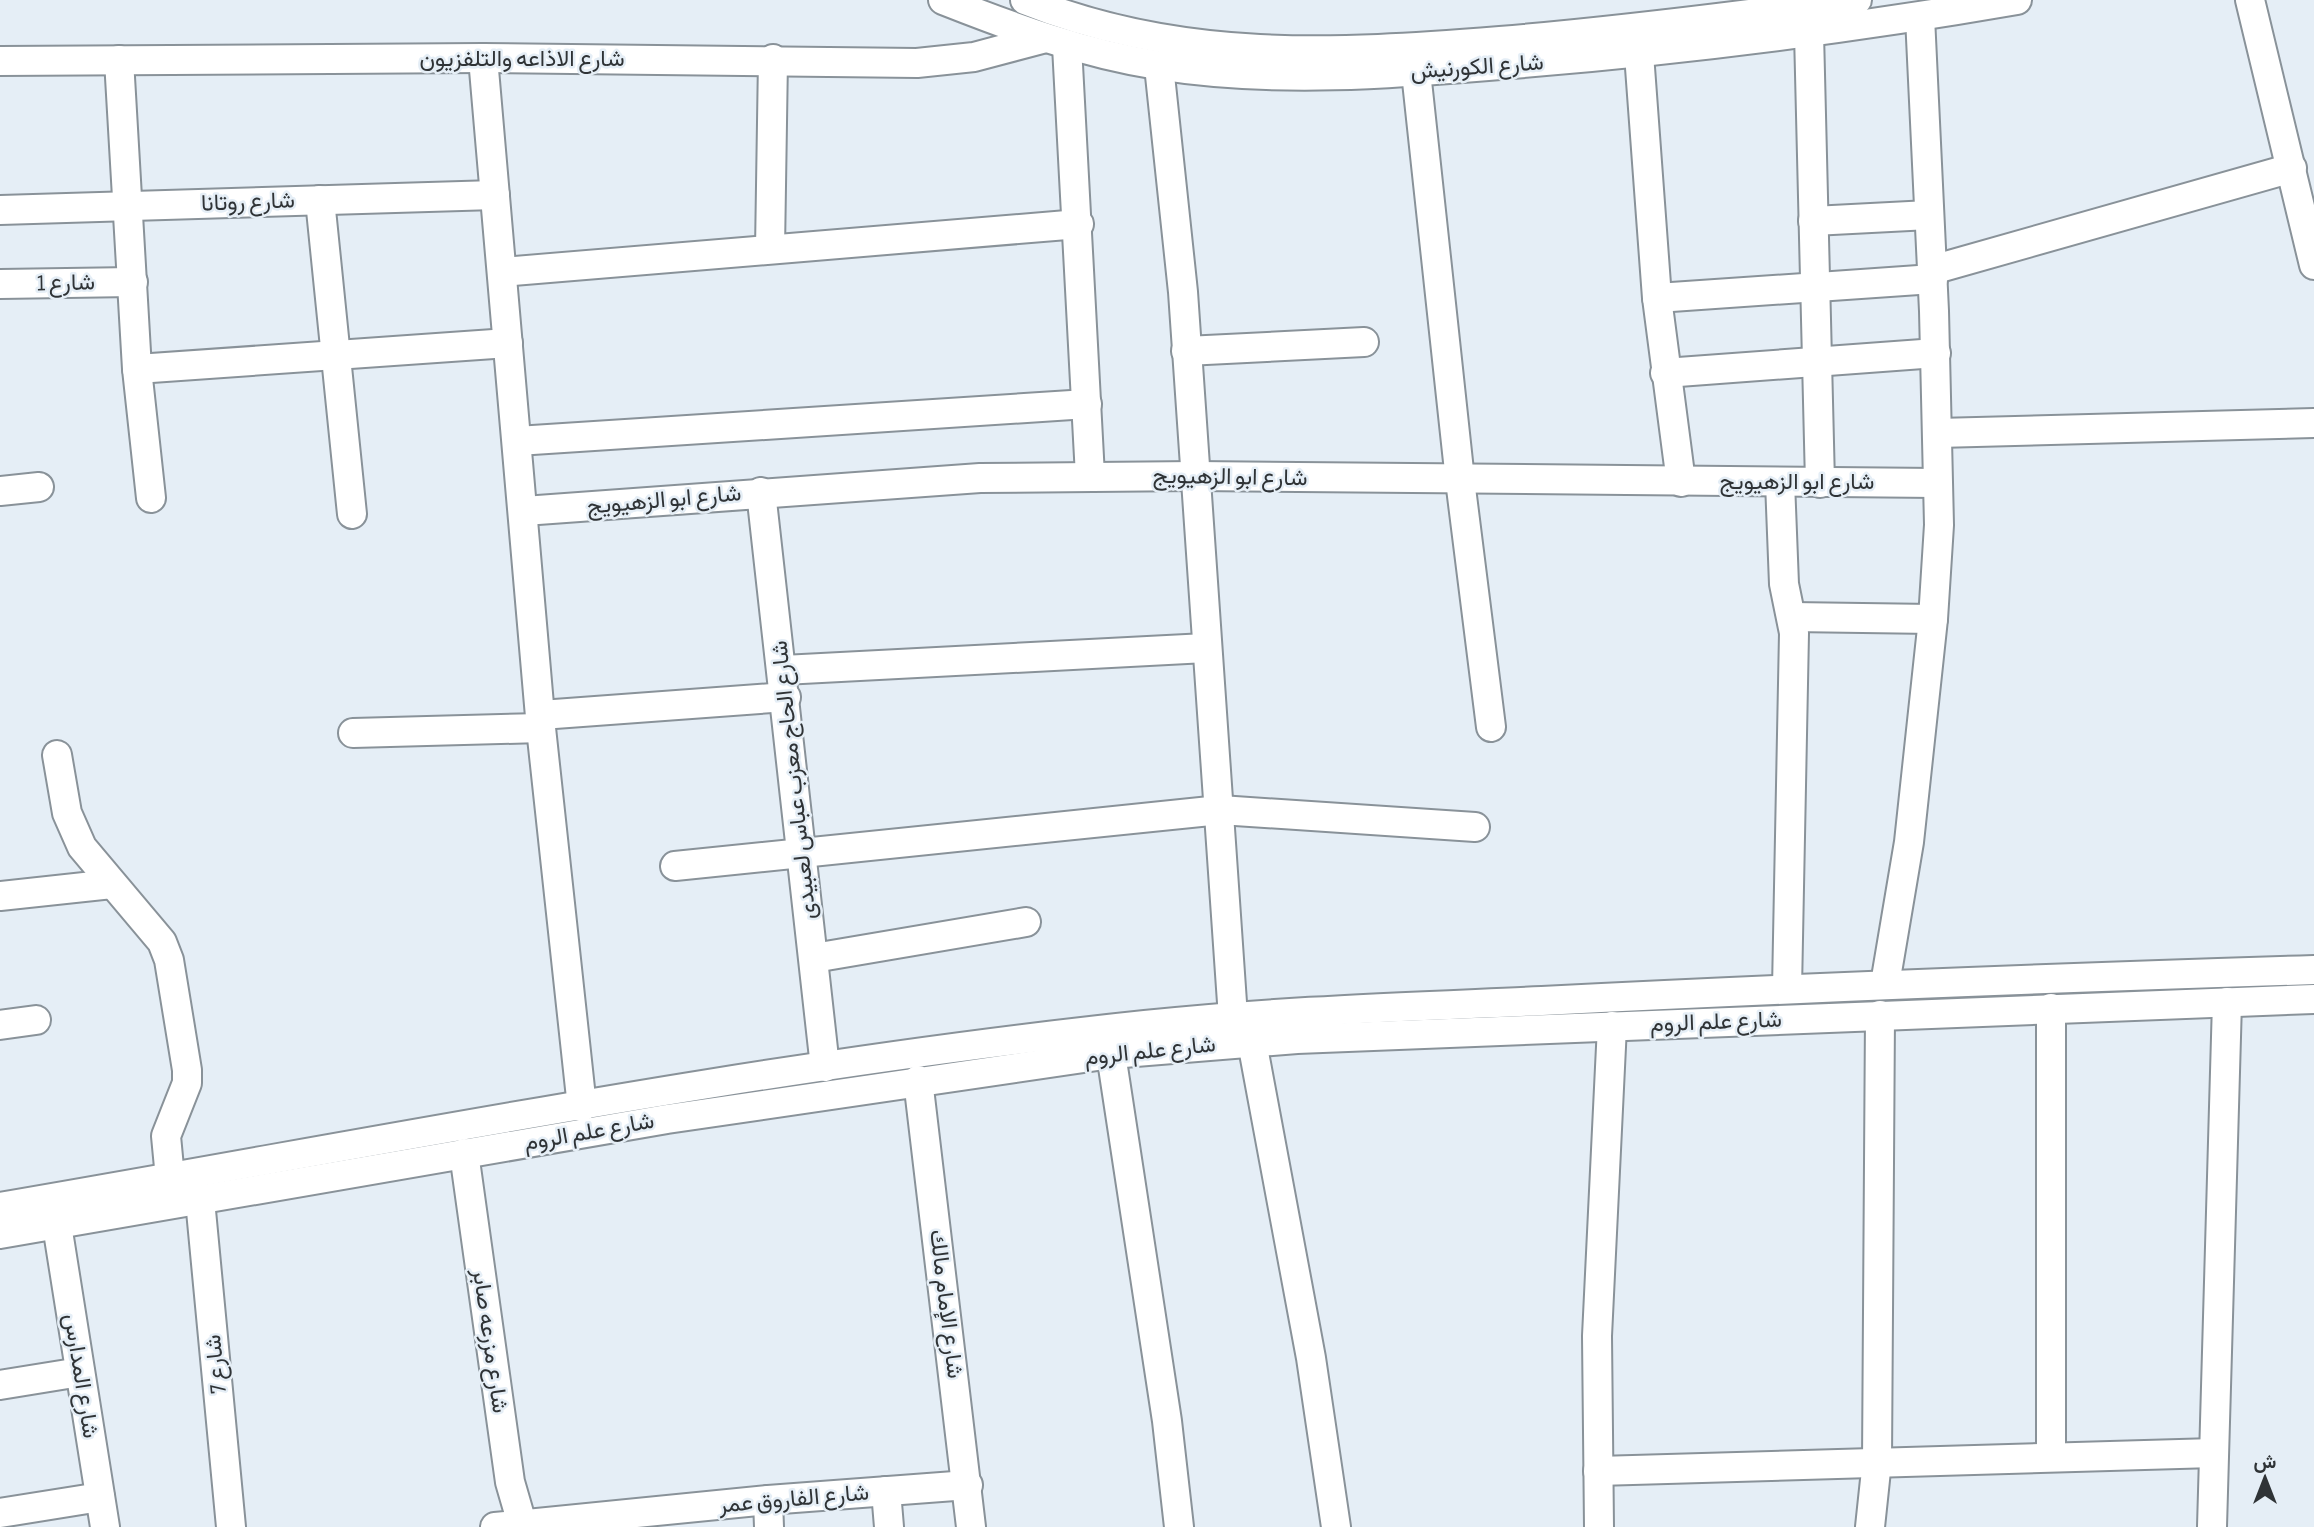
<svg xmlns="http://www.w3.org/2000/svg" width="2314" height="1527" font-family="'Sofia Sans Condensed',Vazirmatn,sans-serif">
  <rect width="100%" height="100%" fill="#e5eef6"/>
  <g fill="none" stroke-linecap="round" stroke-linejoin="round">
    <defs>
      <g id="minor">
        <path d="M943 0C1014 28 1082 53 1157 65 1274 84 1395 74 1512 64 1682 50 1850 29 2017 0"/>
        <path d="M1025 0C1181 63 1336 54 1500 41 1619 31 1738 16 1857 0"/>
        <polyline points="2250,0 2314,265"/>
        <polyline points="1809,33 1820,483"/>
        <polyline points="1067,46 1090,476"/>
        <polyline points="1639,54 1657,298 1681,482"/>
        <polyline points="483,58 541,728 582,1107"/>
        <polyline points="119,60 137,369 151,498"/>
        <polyline points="0,61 483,58 917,63 974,57 1042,39"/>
        <polyline points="1159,66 1183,292 1233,1017"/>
        <polyline points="1416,72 1460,480 1491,727"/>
        <polyline points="320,200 352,514"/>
        <polyline points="0,210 495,195"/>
        <polyline points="1813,221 1929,215"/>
        <polyline points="770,249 773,59"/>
        <polyline points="1932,270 2292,168"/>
        <polyline points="502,272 1079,224"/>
        <polyline points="0,284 133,282"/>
        <polyline points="1657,298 1933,279"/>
        <polyline points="1186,351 1364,342"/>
        <polyline points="137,369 508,343"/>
        <polyline points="1665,373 1936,353"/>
        <polyline points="1938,433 2314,423"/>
        <polyline points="517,441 1087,404"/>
        <polyline points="1780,482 1784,584 1794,633 1787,989"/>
        <polyline points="0,491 39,487"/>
        <polyline points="761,492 825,1067"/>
        <polyline points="524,511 980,478 1196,476 1937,483"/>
        <polyline points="1792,617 1933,619"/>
        <polyline points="783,670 1206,648"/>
        <polyline points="541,715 786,697"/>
        <polyline points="353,733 541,728"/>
        <polyline points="57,755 67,813 82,847 162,942 169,960 187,1070 187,1083 166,1136 170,1178"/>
        <polyline points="675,866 1220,810 1475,827"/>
        <polyline points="0,896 112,884"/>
        <polyline points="814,958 1026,922"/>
        <polyline points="1885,984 1909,842 1933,619 1939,525 1934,311 1920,17"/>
        <polyline points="2051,1008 2051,1457"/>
        <polyline points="0,1025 36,1020"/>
        <polyline points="1252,1042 1311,1358 1336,1527"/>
        <polyline points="1111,1054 1167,1421 1179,1527"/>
        <polyline points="918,1080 971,1527"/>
        <polyline points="464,1153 510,1482 523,1527"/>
        <polyline points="200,1200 231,1527"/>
        <path d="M0 1207C380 1142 761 1065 1145 1025 1276 1011 1409 1007 1542 1001 1799 988 2056 978 2314 970"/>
        <polyline points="57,1225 105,1527"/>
        <polyline points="0,1234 667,1119 1111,1054 1297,1039 2314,999"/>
        <polyline points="0,1385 80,1372"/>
        <polyline points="1598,1471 2214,1453"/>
        <polyline points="886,1491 889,1527"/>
        <polyline points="768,1500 769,1527"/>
        <polyline points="0,1513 100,1497"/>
        <polyline points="495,1527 768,1500 968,1485"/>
        <polyline points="1599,1527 1597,1336 1612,1026"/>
        <polyline points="1870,1527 1877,1461 1880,1015"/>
        <polyline points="2212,1527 2227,1002"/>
      </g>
    </defs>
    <!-- minor casing -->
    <use href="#minor" stroke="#899299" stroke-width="32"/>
    <!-- minor -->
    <use href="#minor" stroke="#fff" stroke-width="28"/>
  </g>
  <g text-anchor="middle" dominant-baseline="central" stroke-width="5" stroke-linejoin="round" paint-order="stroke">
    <!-- street labels -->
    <g font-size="23" fill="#2f3336" stroke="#e5eef6">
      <text x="522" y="59">شارع الاذاعه والتلفزيون</text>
      <text transform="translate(1477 67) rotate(-4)">شارع الكورنيش</text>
      <text transform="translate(248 202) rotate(-2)">شارع روتانا</text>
      <text transform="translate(66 283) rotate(-1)">شارع 1</text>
      <text transform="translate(1230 477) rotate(1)">شارع ابو الزهيويج</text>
      <text x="1797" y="482">شارع ابو الزهيويج</text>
      <text transform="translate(664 500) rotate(-5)">شارع ابو الزهيويج</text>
      <text transform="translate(794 780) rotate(-96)">شارع الحاج معزب عباس لعبيدى</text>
      <text transform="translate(1716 1022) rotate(-2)">شارع علم الروم</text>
      <text transform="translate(1150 1051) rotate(-6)">شارع علم الروم</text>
      <text transform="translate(589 1132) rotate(-10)">شارع علم الروم</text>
      <text transform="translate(946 1304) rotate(83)">شارع الإمام مالك</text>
      <text transform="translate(490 1341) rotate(82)">شارع مزرعه صابر</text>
      <text transform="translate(216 1364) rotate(-96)">شارع 7</text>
      <text transform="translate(81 1376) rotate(81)">شارع المدارس</text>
      <text transform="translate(794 1499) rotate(-5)">شارع الفاروق عمر</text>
    </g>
  </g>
  <!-- north arrow -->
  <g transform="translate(2265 1478)" stroke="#e5eef6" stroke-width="5" paint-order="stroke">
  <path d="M0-5L12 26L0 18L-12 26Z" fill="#2f3336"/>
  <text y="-10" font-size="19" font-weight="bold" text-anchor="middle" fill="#2f3336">ش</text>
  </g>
</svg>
